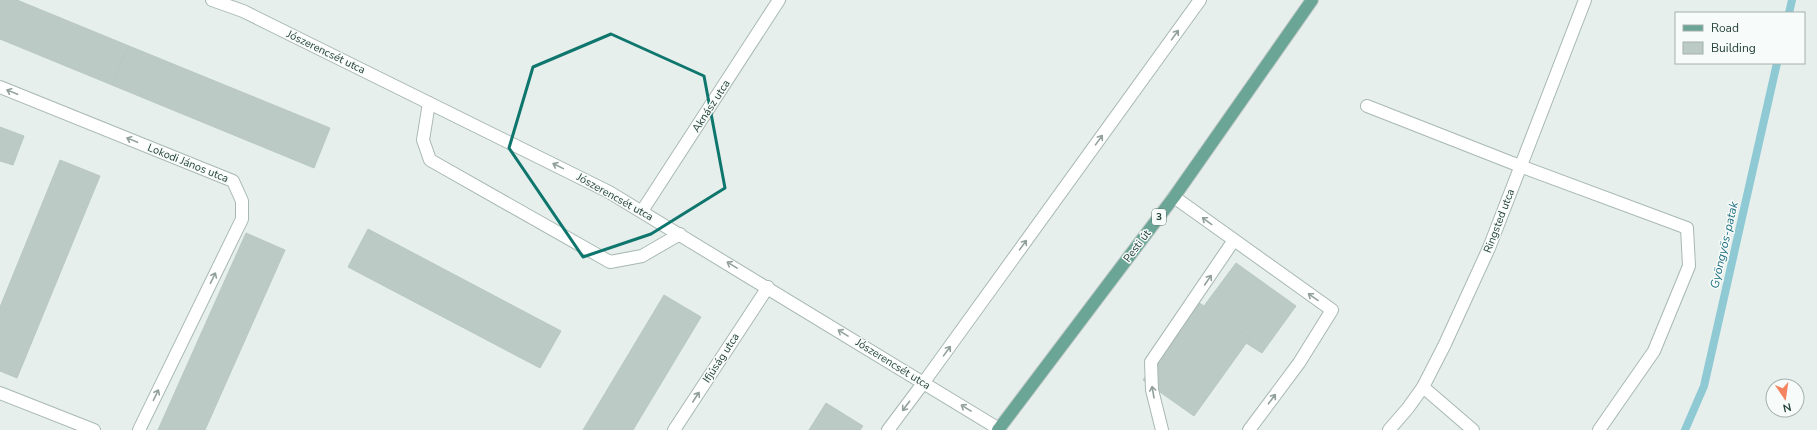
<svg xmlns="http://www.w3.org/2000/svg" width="1817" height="430" font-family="'Nunito Sans',sans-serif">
  <rect width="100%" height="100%" fill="#e6efeb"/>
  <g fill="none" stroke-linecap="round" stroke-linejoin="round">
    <!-- stream -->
    <g stroke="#8ec9d4" stroke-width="8">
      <polyline points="1789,13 1792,0"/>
      <polyline points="1685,430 1704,386 1777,63"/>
    </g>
  </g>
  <!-- building -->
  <g fill="#bbcac4" stroke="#b8c9c2">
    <polygon points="0,0 17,0 129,46 112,85 0,39"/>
    <polygon points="129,46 330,128 314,168 112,85"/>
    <polygon points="0,127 24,136 13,165 0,161"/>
    <polygon points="60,160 100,176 17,378 0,371 0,307"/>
    <polygon points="368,229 561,331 540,368 348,267"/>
    <polygon points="246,233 285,250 205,430 158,430"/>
    <polygon points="1236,263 1296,306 1262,353 1246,343 1250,338 1204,306"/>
    <polygon points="664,295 701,317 633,430 583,430"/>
    <polygon points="1198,302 1250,338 1194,416 1143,380"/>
    <polygon points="826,403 863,426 860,430 809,430"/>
  </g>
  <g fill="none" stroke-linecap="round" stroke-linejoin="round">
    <defs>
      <g id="lane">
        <polyline points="0,87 233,181 242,201 242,219 139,430"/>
        <polyline points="429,103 423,140 430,160 610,262 642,256 680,234"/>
        <polyline points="1174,197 1332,310 1299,363 1249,430"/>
        <polyline points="0,393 94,430"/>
        <polyline points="888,430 924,382"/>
        <polyline points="1162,430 1152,390 1151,362 1234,240"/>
      </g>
      <g id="street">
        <polyline points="212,0 243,11 609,192 999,429"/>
        <polyline points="1367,106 1520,166 1687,228 1689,266 1654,351 1599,430"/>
        <polyline points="642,211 779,0"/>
        <polyline points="924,382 1200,0"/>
        <polyline points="1423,387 1473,430"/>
        <polyline points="674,430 768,287"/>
        <polyline points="1389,430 1408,408 1423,387 1445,344 1489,248 1585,0"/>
      </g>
      <polyline id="primary" points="998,430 1174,197 1312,0"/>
    </defs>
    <!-- lane casing -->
    <use href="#lane" stroke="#a8b8b2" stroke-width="14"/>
    <!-- street casing -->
    <use href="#street" stroke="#a8b8b2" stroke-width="14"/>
    <!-- primary casing -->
    <use href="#primary" stroke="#c2cac8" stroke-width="14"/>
    <!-- lane -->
    <use href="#lane" stroke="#fff" stroke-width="12"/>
    <!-- street -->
    <use href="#street" stroke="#fff" stroke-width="12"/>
    <!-- primary -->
    <use href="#primary" stroke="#6aa596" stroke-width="12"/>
  </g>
  <!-- one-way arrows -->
  <defs><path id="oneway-shaft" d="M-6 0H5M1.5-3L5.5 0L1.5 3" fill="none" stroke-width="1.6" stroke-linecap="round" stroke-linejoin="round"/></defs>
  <g stroke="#92a09c">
    <use href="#oneway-shaft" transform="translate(1175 35) rotate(-54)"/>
    <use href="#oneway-shaft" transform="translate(12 92) rotate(-158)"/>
    <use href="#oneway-shaft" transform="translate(132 140) rotate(-158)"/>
    <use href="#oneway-shaft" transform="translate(1099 140) rotate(-54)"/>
    <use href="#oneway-shaft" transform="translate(558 166) rotate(-154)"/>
    <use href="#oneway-shaft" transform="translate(1207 221) rotate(-144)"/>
    <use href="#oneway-shaft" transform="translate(1023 245) rotate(-54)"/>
    <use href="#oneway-shaft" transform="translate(732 265) rotate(-149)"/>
    <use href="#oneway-shaft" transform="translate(213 278) rotate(-64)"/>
    <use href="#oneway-shaft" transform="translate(1208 280) rotate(-56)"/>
    <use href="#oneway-shaft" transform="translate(1313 297) rotate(-145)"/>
    <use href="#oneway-shaft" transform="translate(843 333) rotate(-148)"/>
    <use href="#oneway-shaft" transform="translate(947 351) rotate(-54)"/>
    <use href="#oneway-shaft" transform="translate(1153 392) rotate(-100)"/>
    <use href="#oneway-shaft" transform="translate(156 395) rotate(-64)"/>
    <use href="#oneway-shaft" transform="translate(696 397) rotate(-57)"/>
    <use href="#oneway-shaft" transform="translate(1272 399) rotate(-53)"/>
    <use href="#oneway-shaft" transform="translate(906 406) rotate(127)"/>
    <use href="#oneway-shaft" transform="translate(966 408) rotate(-148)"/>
  </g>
  <!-- marked area -->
  <path fill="none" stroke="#0f766e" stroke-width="3" stroke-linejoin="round" d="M611 34 704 76 725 188 651 234 583 257 509 148 533 67Z"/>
  <g text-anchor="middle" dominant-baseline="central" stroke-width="3" stroke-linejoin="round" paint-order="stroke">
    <!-- shield labels -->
    <rect fill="#f7fbf9" stroke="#637a73" stroke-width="1" x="1152" y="209" width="14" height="16" rx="3"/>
    <g font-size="10" font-weight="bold" fill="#24423a">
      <text x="1159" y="217">3</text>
    </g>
    <!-- street labels -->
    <g font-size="11" fill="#24423a" stroke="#f7fbf9">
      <text transform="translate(326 52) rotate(26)">Jószerencsét utca</text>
      <text transform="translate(711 106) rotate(-57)">Aknász utca</text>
      <text transform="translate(188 163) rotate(22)">Lokodi János utca</text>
      <text transform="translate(615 197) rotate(29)">Jószerencsét utca</text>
      <text transform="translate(1499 221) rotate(-69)">Ringsted utca</text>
      <text transform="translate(1137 246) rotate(-53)">Pesti út</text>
      <text transform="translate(721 358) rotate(-57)">Ifjúság utca</text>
      <text transform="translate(893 364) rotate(32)">Jószerencsét utca</text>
    </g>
    <!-- water labels -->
    <g font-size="12" font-style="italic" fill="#1c6f80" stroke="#f7fbf9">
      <text transform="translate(1724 245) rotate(-77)">Gyöngyös-patak</text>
    </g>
  </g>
  <!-- legend -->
  <rect x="1675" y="12" width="130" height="52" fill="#f7fbf9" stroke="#a3b1ad"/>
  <rect x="1683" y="25" width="20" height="6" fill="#6aa596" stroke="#a3b1ad"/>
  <text x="1711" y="32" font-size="12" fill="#24423a">Road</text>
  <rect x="1683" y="42" width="20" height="12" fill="#bbcac4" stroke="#a3b1ad"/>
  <text x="1711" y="52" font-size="12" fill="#24423a">Building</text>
  <!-- north arrow -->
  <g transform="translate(1785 398) rotate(167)"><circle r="19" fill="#f7fbf9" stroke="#a3b1ad"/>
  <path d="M0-3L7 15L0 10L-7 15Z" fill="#f4845f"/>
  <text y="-6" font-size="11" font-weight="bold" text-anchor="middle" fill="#24423a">N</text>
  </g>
</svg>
